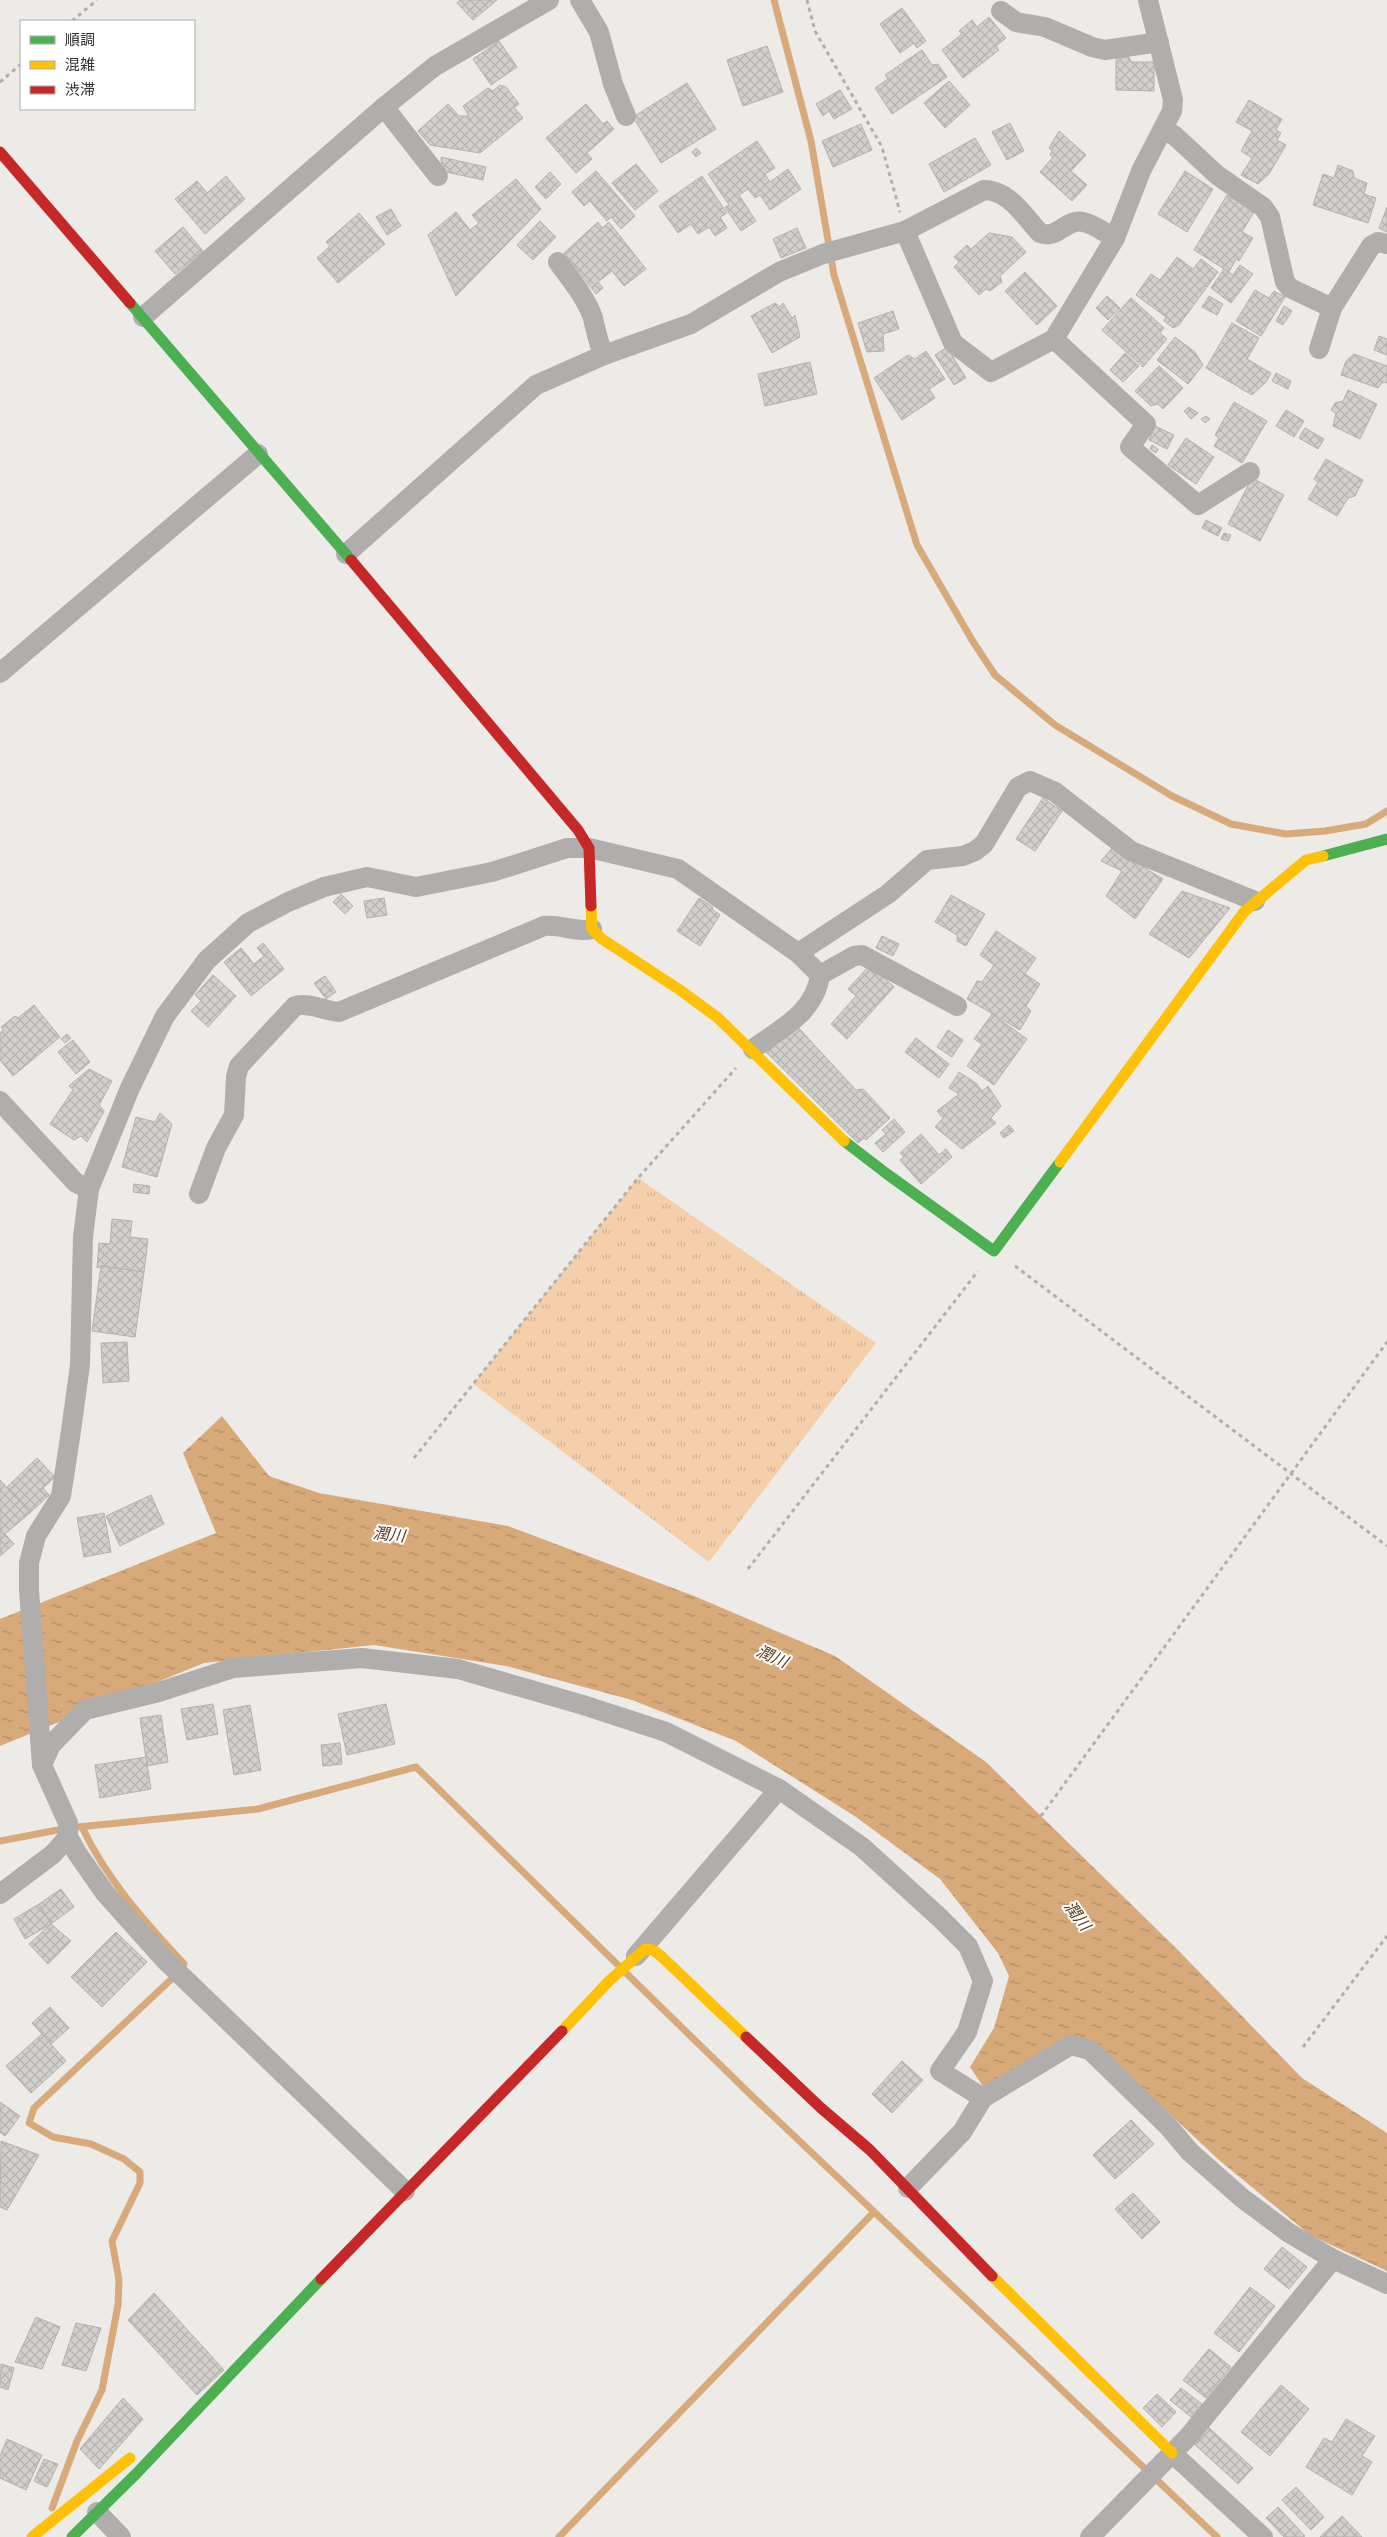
<svg xmlns="http://www.w3.org/2000/svg" width="1387" height="2537" font-family="'Source Sans 3','Noto Sans JP',sans-serif">
  <defs>
    <pattern id="grass-tufts" width="24" height="20" patternUnits="userSpaceOnUse" patternTransform="scale(1.25)"><rect width="24" height="20" fill="#f5cfaa"/><path d="M3 7l-1-3M5 7V3M7 7l1-3M15 17l-1-3M17 17v-4M19 17l1-3" fill="none" stroke="#d2b293"/></pattern>
    <pattern id="water-ripples" width="26" height="14" patternUnits="userSpaceOnUse" patternTransform="scale(1.25)"><rect width="26" height="14" fill="#d8aa7a"/><path d="M2 4q2-2 4 0t4 0M15 11q2-2 4 0t4 0" fill="none" stroke="#b08b64"/></pattern>
    <pattern id="building-cross-hatch" width="8" height="8" patternUnits="userSpaceOnUse" patternTransform="scale(1.25)"><rect width="8" height="8" fill="#d1d0cd"/><path d="M0 0l8 8M0 8l8-8" fill="none" stroke="#b4b3b0"/></pattern>
  </defs>
  <rect width="100%" height="100%" fill="#edebe8"/>
  <!-- grass -->
  <polygon fill="url(#grass-tufts)" points="638,1178 876,1343 709,1562 473,1384"/>
  <!-- water -->
  <polygon fill="url(#water-ripples)" points="222,1416 269,1476 319,1493 508,1526 694,1596 835,1656 986,1762 1179,1951 1302,2078 1387,2133 1387,2271 1310,2235 1219,2160 1093,2042 984,2088 970,2067 994,2028 1009,1976 998,1953 940,1879 856,1817 736,1741 632,1700 506,1666 374,1645 204,1663 0,1746 0,1619 216,1533 183,1453"/>
  <g fill="none" stroke-linecap="round" stroke-linejoin="round">
    <!-- stream -->
    <g stroke="#d8aa7a" stroke-width="7">
      <polyline points="774,0 811,141 834,275 917,545 972,640 995,675 1055,725 1172,796 1231,824 1286,834 1325,831 1366,824 1387,811"/>
      <polyline points="0,1841 68,1828 258,1809 416,1767 618,1965"/>
      <polyline points="626,1973 753,2097 1217,2537"/>
      <path d="M52 2508 77 2441 102 2390 118 2305 119 2280 112 2241 140 2183V2172L124 2159 91 2144 53 2137 29 2123 34 2108 178 1973 184 1964C144 1921 107 1880 82 1827"/>
      <polyline points="559,2537 874,2212"/>
    </g>
  </g>
  <!-- building -->
  <g fill="url(#building-cross-hatch)" stroke="#b4b2b0">
    <polygon points="460,0 497,0 473,20 457,3"/>
    <polygon points="902,8 926,41 917,48 914,43 900,53 880,24"/>
    <polygon points="989,17 1006,38 996,46 999,50 963,78 942,50 962,34 959,31 972,20 977,27"/>
    <polygon points="499,41 517,67 491,85 473,59"/>
    <polygon points="767,46 783,92 743,106 727,60"/>
    <polygon points="922,50 932,65 938,64 947,77 892,114 875,88 888,79 885,75"/>
    <polygon points="1116,57 1129,57 1131,62 1154,62 1154,91 1116,90"/>
    <polygon points="949,81 970,105 945,128 924,103"/>
    <polygon points="687,83 716,129 661,163 633,117"/>
    <polygon points="500,85 506,87 519,104 514,107 523,118 480,153 430,145 418,131 448,104 459,116 469,116 463,106 488,88 493,91"/>
    <polygon points="840,90 852,109 834,119 829,111 823,116 816,104"/>
    <polygon points="1249,100 1282,119 1276,130 1281,133 1277,140 1286,145 1269,174 1258,184 1241,175 1252,158 1241,151 1252,131 1236,122"/>
    <polygon points="586,104 603,124 607,121 614,129 587,153 592,159 576,173 546,138"/>
    <polygon points="1010,123 1024,151 1007,160 992,132"/>
    <polygon points="861,124 872,150 833,167 822,141"/>
    <polygon points="1059,131 1086,155 1071,171 1087,185 1072,201 1040,172 1053,157 1050,155 1052,151 1049,148"/>
    <polygon points="975,138 991,165 944,192 929,164"/>
    <polygon points="757,141 775,168 765,174 770,182 788,169 801,189 770,210 760,195 755,198 748,189 739,195 756,221 741,231 725,207 729,205 708,174"/>
    <polygon points="696,148 701,153 696,157 692,152"/>
    <polygon points="441,157 486,167 483,180 442,171"/>
    <polygon points="636,164 658,191 635,210 612,183"/>
    <polygon points="1338,165 1353,171 1354,178 1367,183 1364,194 1376,198 1368,223 1313,205 1323,174 1334,178"/>
    <polygon points="596,171 635,216 621,229 611,217 607,221 590,201 584,206 572,192"/>
    <polygon points="1185,171 1213,189 1187,232 1158,214"/>
    <polygon points="550,172 561,184 546,199 535,187"/>
    <polygon points="226,176 245,199 205,234 175,199 197,181 207,193"/>
    <polygon points="702,176 727,213 720,217 727,228 715,236 709,227 698,234 691,224 678,233 659,206"/>
    <polygon points="516,179 541,209 456,296 428,235 456,212 470,230 479,223 472,215"/>
    <polygon points="1227,195 1254,212 1242,232 1253,238 1239,261 1236,259 1229,272 1194,250"/>
    <polygon points="1387,207 1387,232 1379,228"/>
    <polygon points="391,209 401,226 387,235 376,217"/>
    <polygon points="359,213 385,244 338,283 317,258 330,246 326,242"/>
    <polygon points="540,221 556,237 533,260 517,245"/>
    <polygon points="598,222 602,228 609,222 646,269 624,286 612,271 598,282 603,288 596,294 564,253"/>
    <polygon points="183,227 203,251 175,274 155,251"/>
    <polygon points="797,228 806,248 781,258 773,239"/>
    <polygon points="989,233 1012,237 1026,252 1000,276 1002,282 990,291 986,289 979,295 954,267 959,262 954,257 967,245 971,249"/>
    <polygon points="1177,257 1193,269 1201,259 1218,272 1179,325 1173,328 1164,321 1166,317 1136,295 1151,274 1160,280"/>
    <polygon points="1240,265 1253,274 1231,303 1211,288 1224,269 1233,275"/>
    <polygon points="1025,272 1057,306 1037,325 1005,291"/>
    <polygon points="1255,290 1269,298 1274,291 1285,297 1261,336 1236,321"/>
    <polygon points="1107,296 1120,308 1108,320 1096,308"/>
    <polygon points="1209,296 1223,304 1217,315 1202,307"/>
    <polygon points="1131,298 1164,328 1160,333 1167,339 1143,367 1102,330"/>
    <polygon points="775,303 780,307 783,303 792,318 795,315 800,337 772,353 751,316"/>
    <polygon points="1284,306 1292,311 1283,325 1276,321"/>
    <polygon points="893,311 899,329 883,334 884,351 867,352 858,323"/>
    <polygon points="1232,323 1259,338 1247,359 1271,373 1266,382 1252,395 1206,368"/>
    <polygon points="1379,336 1387,339 1387,355 1374,350"/>
    <polygon points="1175,337 1195,352 1203,365 1188,384 1157,360"/>
    <polygon points="947,347 966,378 954,385 935,355"/>
    <polygon points="926,351 945,379 929,389 935,398 902,420 874,378 908,355 915,359"/>
    <polygon points="1125,353 1139,366 1123,382 1110,370"/>
    <polygon points="1354,354 1387,366 1387,383 1383,382 1378,388 1341,375 1346,361"/>
    <polygon points="810,362 817,394 765,406 758,374"/>
    <polygon points="1159,366 1183,388 1163,409 1158,404 1151,406 1135,391"/>
    <polygon points="1276,373 1291,381 1288,389 1272,381"/>
    <polygon points="1348,390 1377,404 1360,439 1333,426 1336,413 1331,410 1335,403 1343,401"/>
    <polygon points="1234,402 1267,421 1242,463 1214,446 1219,438 1215,435"/>
    <polygon points="1189,407 1198,413 1191,419 1184,411"/>
    <polygon points="1286,410 1304,421 1294,437 1276,426"/>
    <polygon points="1206,416 1210,419 1205,423 1201,419"/>
    <polygon points="1155,426 1174,435 1167,449 1149,440"/>
    <polygon points="1305,428 1324,439 1318,449 1299,438"/>
    <polygon points="1186,438 1214,457 1196,484 1168,465"/>
    <polygon points="1152,445 1158,449 1156,453 1150,449"/>
    <polygon points="1326,459 1363,480 1355,496 1348,498 1337,516 1308,499 1318,482 1314,479"/>
    <polygon points="1252,478 1284,495 1260,541 1228,524"/>
    <polygon points="1206,520 1222,528 1218,536 1202,528"/>
    <polygon points="1224,533 1231,535 1228,541 1221,539"/>
    <polygon points="1043,798 1062,811 1035,851 1016,839"/>
    <polygon points="1112,848 1163,879 1135,919 1106,896 1122,871 1101,861"/>
    <polygon points="1182,891 1230,908 1189,958 1149,934"/>
    <polygon points="341,894 353,906 345,914 333,902"/>
    <polygon points="951,895 985,914 966,946 957,941 957,935 935,922"/>
    <polygon points="384,898 387,915 367,918 364,901"/>
    <polygon points="699,898 713,907 712,909 720,915 700,946 677,931"/>
    <polygon points="996,931 1036,958 1025,974 1040,984 1026,1006 1031,1011 1020,1030 967,999 977,981 982,982 994,965 980,955"/>
    <polygon points="882,936 899,944 893,956 876,948"/>
    <polygon points="263,943 284,969 251,996 224,962 241,948 254,964 264,956 257,948"/>
    <polygon points="870,965 894,987 847,1039 831,1024 856,996 848,989"/>
    <polygon points="213,975 236,996 208,1027 191,1011 201,1001 195,995"/>
    <polygon points="325,976 336,992 326,999 314,983"/>
    <polygon points="34,1005 60,1037 13,1076 0,1060 0,1033 3,1030 1,1027 15,1016 18,1018"/>
    <polygon points="992,1014 1027,1039 994,1085 967,1066 982,1044 974,1039"/>
    <polygon points="795,1024 856,1090 863,1089 890,1118 866,1140 864,1138 858,1143 765,1051"/>
    <polygon points="948,1030 963,1040 952,1057 937,1047"/>
    <polygon points="67,1034 71,1038 65,1043 61,1039"/>
    <polygon points="916,1038 949,1064 939,1078 905,1052"/>
    <polygon points="73,1040 90,1062 76,1074 58,1052"/>
    <polygon points="89,1069 112,1081 99,1105 104,1111 87,1142 81,1136 74,1140 50,1124 73,1090 69,1086"/>
    <polygon points="959,1072 976,1083 982,1091 988,1086 1001,1106 991,1118 996,1123 962,1149 935,1127 943,1118 937,1111 959,1094 949,1088"/>
    <polygon points="160,1113 172,1124 157,1177 122,1167 136,1117 155,1122"/>
    <polygon points="894,1119 905,1132 883,1152 875,1143 886,1134 882,1130"/>
    <polygon points="1009,1125 1014,1131 1004,1138 1000,1133"/>
    <polygon points="921,1134 939,1155 946,1149 952,1157 921,1184 900,1160 904,1157 900,1153"/>
    <polygon points="134,1184 150,1186 149,1194 133,1192"/>
    <polygon points="112,1219 132,1221 130,1237 148,1239 144,1272 101,1266 97,1268 99,1243 110,1244"/>
    <polygon points="101,1266 144,1272 135,1337 92,1331"/>
    <polygon points="127,1342 129,1381 103,1383 101,1343"/>
    <polygon points="37,1458 55,1477 43,1488 49,1495 30,1513 6,1488"/>
    <polygon points="0,1480 30,1513 5,1534 14,1544 0,1556"/>
    <polygon points="151,1495 164,1524 120,1546 106,1516"/>
    <polygon points="104,1513 111,1552 84,1557 77,1518"/>
    <polygon points="213,1704 218,1734 187,1740 181,1709"/>
    <polygon points="386,1704 395,1744 347,1755 338,1714"/>
    <polygon points="250,1705 261,1770 234,1775 223,1710"/>
    <polygon points="161,1715 168,1762 147,1766 140,1718"/>
    <polygon points="340,1743 342,1764 323,1766 321,1745"/>
    <polygon points="146,1757 151,1789 100,1798 95,1765"/>
    <polygon points="61,1889 74,1907 51,1924 39,1904"/>
    <polygon points="39,1904 51,1924 25,1939 14,1919"/>
    <polygon points="51,1924 71,1941 48,1964 29,1944"/>
    <polygon points="116,1932 147,1962 102,2007 71,1977"/>
    <polygon points="50,2007 69,2028 51,2044 32,2023"/>
    <polygon points="42,2034 66,2061 31,2093 6,2066"/>
    <polygon points="902,2061 923,2080 892,2113 872,2094"/>
    <polygon points="0,2102 20,2116 5,2136 0,2132"/>
    <polygon points="1131,2120 1154,2144 1115,2179 1093,2155"/>
    <polygon points="1,2141 39,2155 7,2210 0,2207"/>
    <polygon points="1133,2193 1160,2222 1142,2239 1115,2209"/>
    <polygon points="1282,2247 1307,2267 1289,2289 1264,2269"/>
    <polygon points="1250,2287 1275,2306 1239,2352 1214,2333"/>
    <polygon points="154,2293 224,2370 197,2395 128,2320"/>
    <polygon points="36,2317 60,2327 42,2369 15,2362"/>
    <polygon points="76,2323 101,2328 86,2371 62,2365"/>
    <polygon points="1209,2349 1231,2367 1206,2398 1183,2380"/>
    <polygon points="1,2364 14,2368 8,2390 0,2387"/>
    <polygon points="1281,2385 1309,2409 1270,2456 1241,2432"/>
    <polygon points="1181,2388 1202,2404 1191,2417 1170,2400"/>
    <polygon points="1157,2394 1176,2412 1162,2427 1143,2408"/>
    <polygon points="123,2398 143,2419 99,2469 80,2449"/>
    <polygon points="1346,2419 1375,2436 1362,2456 1372,2462 1352,2495 1306,2467 1324,2438 1332,2442"/>
    <polygon points="1207,2426 1253,2468 1238,2484 1192,2442"/>
    <polygon points="7,2439 42,2455 26,2490 0,2478 0,2456"/>
    <polygon points="44,2459 58,2464 47,2487 34,2481"/>
    <polygon points="1296,2487 1324,2517 1311,2530 1282,2500"/>
    <polygon points="1278,2507 1305,2536 1303,2537 1284,2537 1266,2518"/>
    <polygon points="1342,2516 1362,2537 1320,2537"/>
  </g>
  <g fill="none" stroke-linecap="round" stroke-linejoin="round">
    <!-- path -->
    <g stroke="#b1b0af" stroke-width="3" stroke-dasharray="4 4" stroke-linecap="butt">
      <polyline points="807,0 815,31 882,147 900,212"/>
      <polyline points="72,21 97,0"/>
      <polyline points="0,82 21,64"/>
      <polyline points="1015,1266 1387,1546"/>
      <polyline points="414,1458 638,1178 736,1068"/>
      <polyline points="748,1569 978,1271"/>
      <polyline points="1041,1816 1387,1342"/>
      <polyline points="1303,2047 1387,1936"/>
    </g>
    <!-- street -->
    <g stroke="#afaeac" stroke-width="20">
      <polyline points="580,0 599,32 613,84 626,116"/>
      <polyline points="1001,11 1016,22 1045,27 1092,47 1105,50 1159,42"/>
      <polyline points="384,107 438,176"/>
      <polyline points="1163,129 1175,136 1217,175 1263,207 1270,217 1285,282 1290,288 1332,308"/>
      <polyline points="905,231 953,343 991,372 1054,339 1115,238 1141,171 1172,111 1173,100 1148,0"/>
      <path d="M558 262C570 279 586 297 593 318 596 331 598 343 604 355"/>
      <polyline points="143,317 384,107 435,66 549,0"/>
      <polyline points="1054,339 1146,424 1130,447 1198,505 1250,472"/>
      <polyline points="1319,349 1332,308 1371,246 1378,242 1387,244"/>
      <path d="M346 554 536 385 604 355 691 324 779 272 823 254 905 231 984 190C1009 190 1024 216 1040 233 1058 240 1066 218 1083 222 1094 224 1105 233 1115 238"/>
      <polyline points="0,673 258,454"/>
      <polyline points="798,953 888,894 927,860 963,856 975,851 984,844 1018,787 1030,781 1055,792 1131,851 1255,901"/>
      <path d="M753 1049C780 1029 815 1013 820 975L854 956 862 955 957 1006"/>
      <polyline points="0,1101 76,1183 89,1189"/>
      <path d="M199 1194 216 1148 234 1115 236 1077 239 1066 295 1006C309 1002 325 1011 339 1012L544 926C560 924 577 933 592 929"/>
      <polyline points="42,1765 51,1745 85,1710 159,1692 233,1668 362,1658 458,1669 583,1705 666,1732 779,1789"/>
      <polyline points="0,1894 53,1854 68,1837"/>
      <polyline points="636,1956 779,1789 862,1847 940,1918 968,1946 983,1981 967,2032 940,2071 983,2098"/>
      <polyline points="908,2188 962,2132 983,2098 1071,2045 1090,2050 1168,2126 1190,2152 1242,2198 1289,2233 1333,2259 1387,2284"/>
      <polyline points="405,2191 165,1960 105,1893 77,1853 68,1837 68,1823 42,1765 29,1590 29,1563 36,1536 61,1496 70,1438 80,1365 83,1237 89,1189 130,1088 165,1016 207,960 248,923 288,902 324,887 367,877 416,887 492,872 567,848 589,848 678,869 798,953 820,975"/>
      <polyline points="1172,2453 1263,2537"/>
      <polyline points="97,2512 121,2537"/>
      <polyline points="1090,2537 1189,2436 1333,2259"/>
    </g>
    <!-- fast -->
    <g stroke="#4caf50" stroke-width="11">
      <polyline points="130,303 351,560"/>
      <polyline points="1323,856 1387,839"/>
      <polyline points="844,1141 887,1174 994,1251 1060,1162"/>
      <polyline points="72,2537 136,2474 321,2279"/>
    </g>
    <!-- slow -->
    <g stroke="#ffc107" stroke-width="11">
      <polyline points="591,906 592,929 602,939 680,990 718,1018 844,1141"/>
      <polyline points="1060,1162 1244,912 1306,860 1323,856"/>
      <polyline points="562,2031 609,1981 645,1949 653,1950 661,1956 746,2037"/>
      <polyline points="992,2276 1172,2453"/>
      <polyline points="32,2537 130,2458"/>
    </g>
    <!-- jam -->
    <g stroke="#c62828" stroke-width="11">
      <polyline points="0,152 130,303"/>
      <polyline points="351,560 578,830 589,848 591,906"/>
      <polyline points="746,2037 821,2108 870,2150 992,2276"/>
      <polyline points="321,2279 562,2031"/>
    </g>
  </g>
  <g text-anchor="middle" dominant-baseline="central" stroke-width="4" stroke-linejoin="round" paint-order="stroke">
    <!-- water labels -->
    <g font-size="16" font-style="italic" fill="#55391d" stroke="#fff">
      <text transform="translate(389 1535) rotate(6)">潤川</text>
      <text transform="translate(772 1657) rotate(24)">潤川</text>
      <text transform="translate(1077 1916) rotate(53)">潤川</text>
    </g>
  </g>
  <!-- legend -->
  <rect x="20" y="20" width="175" height="90" fill="#ffffff" stroke="#acabab"/>
  <rect x="30" y="36" width="25" height="8" fill="#4caf50" stroke="#acabab"/>
  <text x="65" y="45" font-size="15" fill="#302e2d">順調</text>
  <rect x="30" y="61" width="25" height="8" fill="#ffc107" stroke="#acabab"/>
  <text x="65" y="70" font-size="15" fill="#302e2d">混雑</text>
  <rect x="30" y="86" width="25" height="8" fill="#c62828" stroke="#acabab"/>
  <text x="65" y="95" font-size="15" fill="#302e2d">渋滞</text>
</svg>
